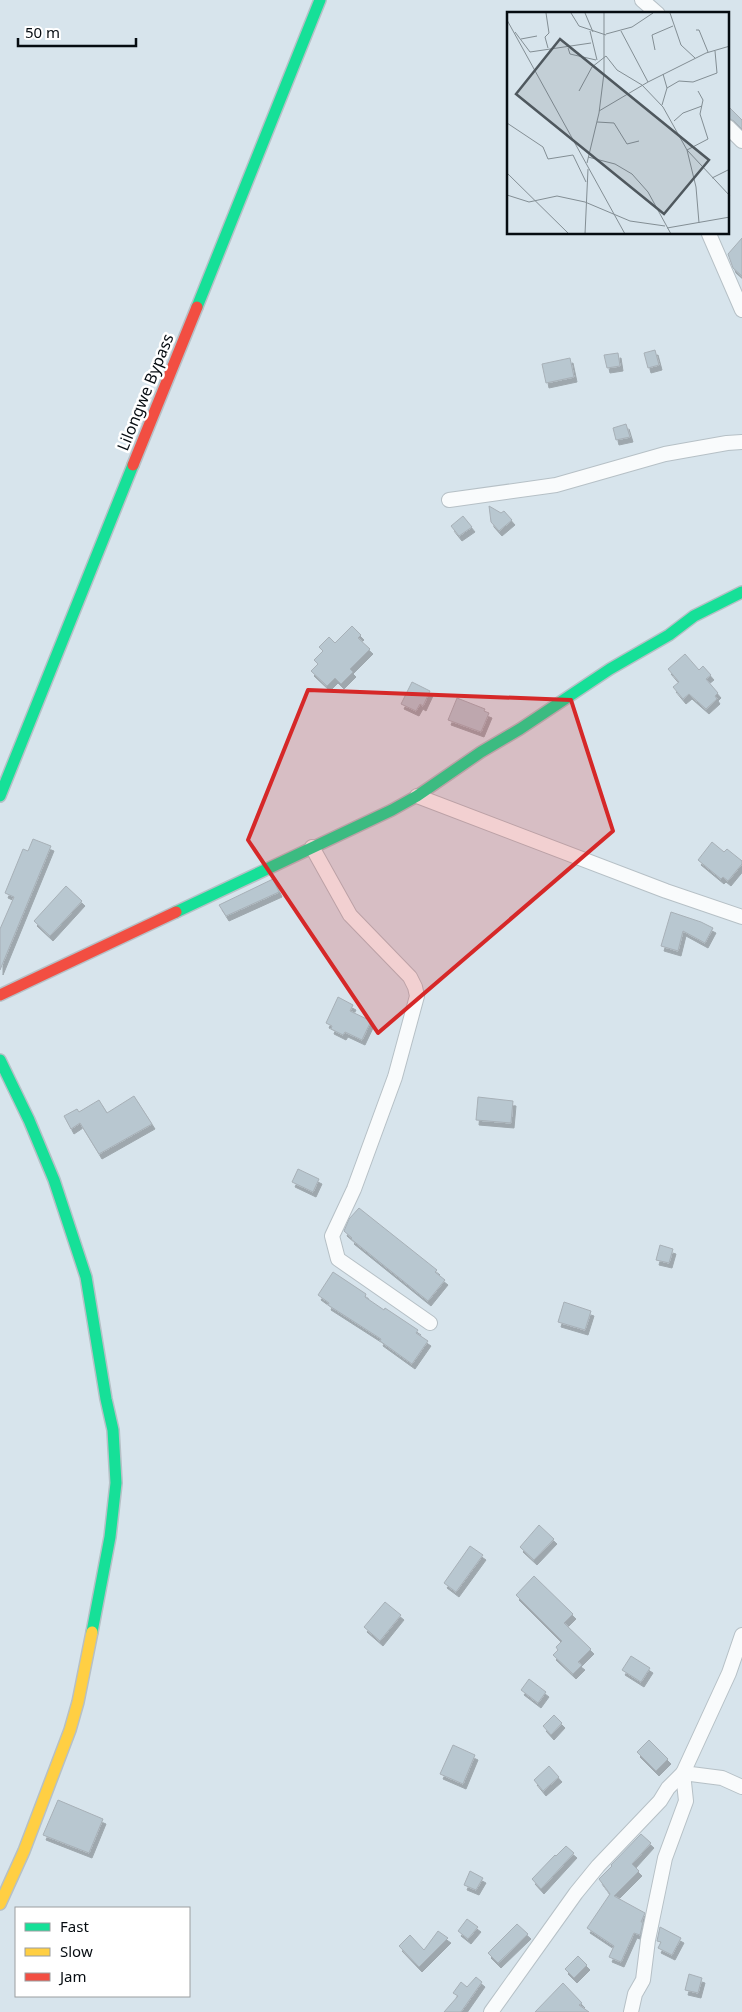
<svg xmlns="http://www.w3.org/2000/svg" width="742" height="2012" font-family="'Noto Sans',sans-serif">
  <defs>
    <filter id="shadow"><feDropShadow dx="3" dy="5" stdDeviation="0" flood-color="#0004"/></filter>
  </defs>
  <rect width="100%" height="100%" fill="#d7e4ec"/>
  <!-- building -->
  <g fill="#b8c7d0" stroke="#a7b0b7" filter="url(#shadow)">
    <polygon points="728,106 742,120 742,129 734,121 728,118"/>
    <polygon points="742,238 742,276 733,268 728,254"/>
    <polygon points="655,350 659,365 648,368 644,353"/>
    <polygon points="618,353 620,366 607,368 604,355"/>
    <polygon points="570,358 574,377 546,383 542,364"/>
    <polygon points="626,424 630,437 616,440 613,428"/>
    <polygon points="489,506 501,513 504,511 512,520 499,531 491,522"/>
    <polygon points="463,516 472,527 459,536 451,526"/>
    <polygon points="352,626 361,635 358,638 370,649 350,669 353,672 341,684 335,678 327,686 311,671 318,664 314,660 323,651 319,647 329,637 335,643"/>
    <polygon points="685,654 699,670 703,666 711,675 706,679 718,693 715,696 717,699 706,709 689,694 683,699 673,687 679,682 668,669"/>
    <polygon points="412,682 430,691 423,706 420,704 416,711 401,704"/>
    <polygon points="457,698 485,709 484,711 489,713 481,732 448,720"/>
    <polygon points="33,839 51,846 0,970 0,929 14,897 5,893 23,849 28,851"/>
    <polygon points="712,842 724,852 727,849 742,861 742,864 728,881 723,877 721,879 698,860"/>
    <polygon points="273,879 279,892 226,916 219,905"/>
    <polygon points="66,886 82,901 50,936 34,921"/>
    <polygon points="671,912 701,922 713,928 705,943 683,931 678,951 661,946"/>
    <polygon points="338,997 353,1005 350,1011 371,1021 362,1040 345,1032 343,1035 331,1029 332,1026 326,1023"/>
    <polygon points="134,1096 152,1124 99,1154 80,1123 71,1129 64,1116 77,1109 79,1112 99,1100 107,1113"/>
    <polygon points="478,1097 513,1101 511,1123 476,1120"/>
    <polygon points="298,1169 319,1179 313,1192 292,1182"/>
    <polygon points="359,1208 437,1270 435,1272 445,1280 428,1301 351,1239 352,1238 344,1231 349,1219"/>
    <polygon points="660,1245 673,1249 669,1263 656,1260"/>
    <polygon points="333,1272 366,1294 365,1297 384,1310 385,1308 418,1330 416,1333 428,1341 412,1364 380,1341 381,1339 328,1305 329,1303 318,1295"/>
    <polygon points="564,1302 591,1311 585,1330 558,1322"/>
    <polygon points="539,1525 554,1539 534,1560 520,1547"/>
    <polygon points="470,1546 483,1555 456,1592 444,1583"/>
    <polygon points="534,1576 573,1614 564,1623 591,1649 578,1662 582,1665 573,1674 553,1655 558,1650 556,1647 562,1641 516,1595"/>
    <polygon points="385,1602 401,1615 380,1641 364,1627"/>
    <polygon points="631,1656 650,1668 641,1682 622,1670"/>
    <polygon points="529,1679 546,1692 538,1703 521,1690"/>
    <polygon points="554,1715 562,1723 551,1735 543,1726"/>
    <polygon points="649,1740 668,1759 656,1771 637,1752"/>
    <polygon points="453,1745 475,1755 463,1784 440,1774"/>
    <polygon points="549,1766 559,1777 543,1791 534,1780"/>
    <polygon points="58,1800 103,1819 89,1853 43,1835"/>
    <polygon points="641,1834 651,1843 632,1864 639,1871 614,1896 645,1913 641,1922 643,1922 640,1935 634,1933 621,1962 609,1957 614,1946 587,1928 610,1894 599,1879 612,1866 611,1865"/>
    <polygon points="566,1846 574,1853 541,1889 532,1879 555,1855 556,1856"/>
    <polygon points="470,1871 483,1878 476,1890 464,1885"/>
    <polygon points="467,1919 478,1927 468,1939 458,1931"/>
    <polygon points="517,1924 528,1934 498,1963 488,1953"/>
    <polygon points="660,1927 681,1938 672,1955 658,1948 661,1942 657,1941"/>
    <polygon points="438,1931 448,1938 419,1967 399,1946 410,1935 424,1950"/>
    <polygon points="578,1956 587,1965 574,1978 565,1969"/>
    <polygon points="689,1974 702,1978 698,1993 685,1990"/>
    <polygon points="476,1977 482,1982 461,2012 444,2012 458,1996 453,1993 461,1982 467,1987"/>
    <polygon points="563,1983 582,2003 579,2005 589,2012 535,2012"/>
  </g>
  <g fill="none" stroke-linecap="round" stroke-linejoin="round">
    <defs>
      <g id="street">
        <polyline points="642,0 658,14"/>
        <polyline points="728,127 742,141"/>
        <polyline points="709,234 742,310"/>
        <polyline points="449,500 556,485 665,454 727,443 742,442"/>
        <polyline points="417,796 666,891 742,917"/>
        <polyline points="312,847 350,915 410,977 415,987 417,996 395,1077 354,1189 332,1236 338,1259 430,1323"/>
        <polyline points="491,2012 576,1893 598,1866 660,1801 668,1788 683,1773 722,1778 742,1787"/>
        <polyline points="631,2012 635,1994 643,1980 648,1940 665,1858 686,1801 683,1773 729,1673 742,1635"/>
      </g>
      <g id="fast">
        <polyline points="197,307 320,0"/>
        <polyline points="0,796 133,465"/>
        <polyline points="176,912 392,810 417,796 481,752 520,729 610,669 669,635 694,616 742,592"/>
        <polyline points="0,1060 29,1120 54,1180 86,1277 106,1399 113,1430 116,1483 110,1537 92,1632"/>
      </g>
      <polyline id="slow" points="0,1904 24,1851 70,1730 78,1702 92,1632"/>
      <g id="jam">
        <polyline points="133,465 197,307"/>
        <polyline points="0,995 176,912"/>
      </g>
    </defs>
    <!-- street casing -->
    <use href="#street" stroke="#b6c0c6" stroke-width="16"/>
    <!-- fast casing -->
    <use href="#fast" stroke="#b6c0c6" stroke-width="14"/>
    <!-- slow casing -->
    <use href="#slow" stroke="#b6c0c6" stroke-width="14"/>
    <!-- jam casing -->
    <use href="#jam" stroke="#b6c0c6" stroke-width="14"/>
    <!-- street -->
    <use href="#street" stroke="#f9fbfc" stroke-width="14"/>
    <!-- fast -->
    <use href="#fast" stroke="#16e098" stroke-width="11"/>
    <!-- slow -->
    <use href="#slow" stroke="#ffcf43" stroke-width="11"/>
    <!-- jam -->
    <use href="#jam" stroke="#f24e42" stroke-width="11"/>
  </g>
  <!-- marked area -->
  <path fill="#d62828" fill-opacity="0.2" stroke="#d62828" stroke-width="4" stroke-linejoin="round" d="M308 690 571 700 613 831 378 1033 248 840Z"/>
  <g text-anchor="middle" dominant-baseline="central" stroke-width="5" stroke-linejoin="round" paint-order="stroke">
    <!-- street labels -->
    <g font-size="16" fill="#060c11" stroke="#fff">
      <text transform="translate(145 392) rotate(-68)">Lilongwe Bypass</text>
    </g>
  </g>
  <!-- overview -->
  <g transform="translate(507 12)">
    <rect width="222" height="222" fill="#d7e4ec"/>
    <path fill="none" stroke="#838e94" stroke-width="1" d="M39 1 42 21 38 25 41 36M64 1 72 14 99 23M78 1 86 20M163 1 174 33 188 46M0 8 118 222M189 18H192L201 40M83 19 90 48M114 19 141 70M8 20 23 40 84 31M99 22 125 15 146 1M14 27 30 24M61 36 63 42 89 48M148 38 145 23 166 14M99 44 110 58 135 73 156 95 180 138 223 184M160 76 172 69 186 70 210 61 208 39M72 79 85 55 99 44M191 79 196 88 193 102 201 127 180 138 189 175 192 211M155 93 160 76 156 62M92 99 141 70 199 41 223 34M167 109 176 101 195 94M90 110 107 111 120 132 132 129M0 111 36 135 41 147 66 143 79 170M81 145 108 152 125 162 141 180 164 222M80 151 92 101 97 61V1M0 161 62 222M205 166 223 157M0 183 22 190 50 184 78 190M78 190 123 209 158 214M160 216 223 205M78 222 81 157"/>
    <path fill="#4f585e" fill-opacity="0.15" stroke="#4f585e" stroke-width="2.5" d="M53 27 202 148 157 202 9 82Z"/>
    <rect width="222" height="222" fill="none" stroke="#060c11" stroke-width="2.5"/>
  </g>
  <!-- legend -->
  <rect x="15" y="1907" width="175" height="90" fill="#ffffff" stroke="#9b9ea0"/>
  <rect x="25" y="1923" width="25" height="8" fill="#16e098" stroke="#9b9ea0"/>
  <text x="60" y="1932" font-size="15" fill="#060c11">Fast</text>
  <rect x="25" y="1948" width="25" height="8" fill="#ffcf43" stroke="#9b9ea0"/>
  <text x="60" y="1957" font-size="15" fill="#060c11">Slow</text>
  <rect x="25" y="1973" width="25" height="8" fill="#f24e42" stroke="#9b9ea0"/>
  <text x="60" y="1982" font-size="15" fill="#060c11">Jam</text>
  <!-- scale -->
  <path d="M18 38v8h118v-8" fill="none" stroke="#060c11" stroke-width="2.5"/>
  <text x="25" y="38" font-size="15" fill="#060c11" stroke="#ffffff" stroke-width="4" paint-order="stroke">50 m</text>
</svg>
